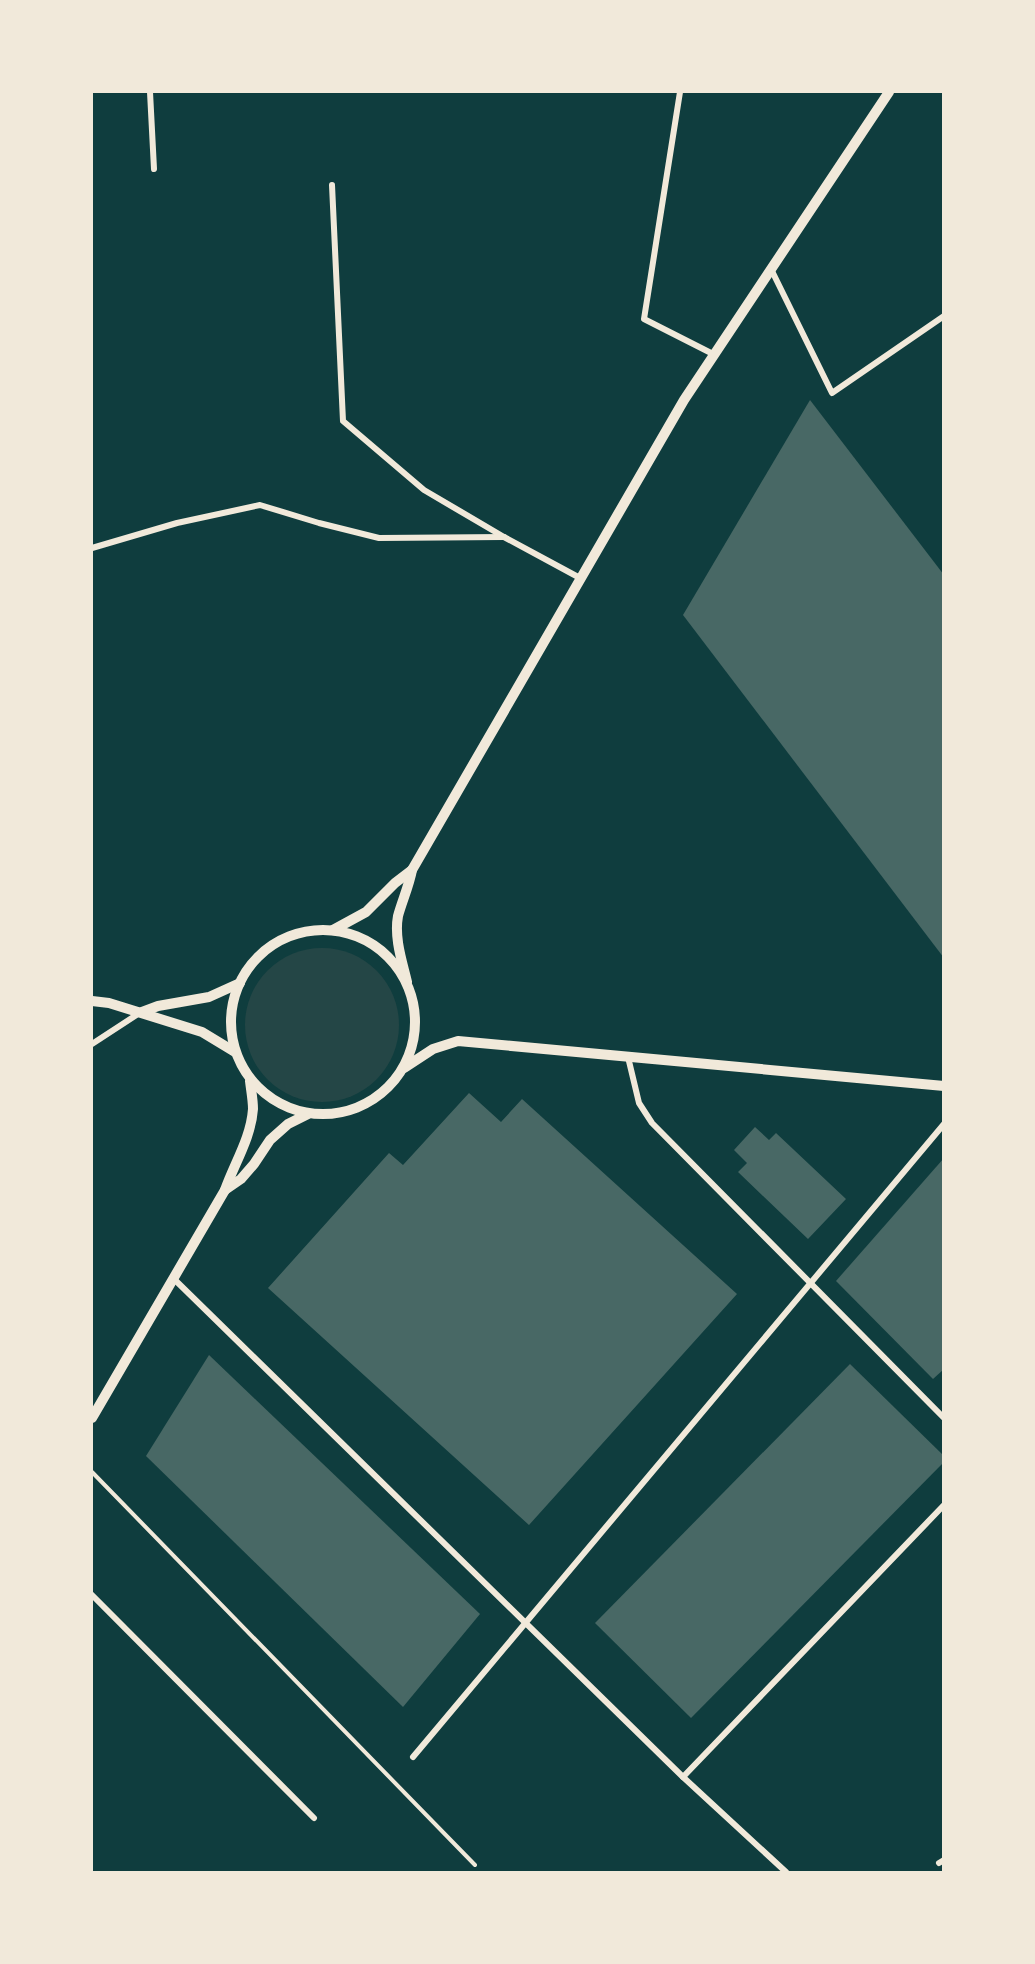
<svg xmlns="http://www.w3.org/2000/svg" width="1035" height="1964" font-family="'Varela Round',sans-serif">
  <rect width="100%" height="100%" fill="#0f3d3e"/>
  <!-- green -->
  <circle fill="#244646" cx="322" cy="1025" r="77"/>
  <!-- building -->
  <g fill="#486865">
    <polygon points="810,400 944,575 944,958 683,615"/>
    <polygon points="469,1093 501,1122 522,1099 737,1294 529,1525 268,1288 389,1153 403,1165"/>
    <polygon points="755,1127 769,1140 776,1133 846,1199 808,1239 738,1172 747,1163 734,1150"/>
    <polygon points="944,1158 944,1369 933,1379 836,1281"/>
    <polygon points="209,1355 480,1614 403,1707 146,1456"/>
    <polygon points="850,1364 944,1456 944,1462 691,1718 595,1623"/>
  </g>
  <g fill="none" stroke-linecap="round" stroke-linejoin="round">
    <!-- path -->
    <polyline stroke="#f1e9da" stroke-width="4" points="92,1472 475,1865"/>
    <!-- minor -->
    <g stroke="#f1e9da" stroke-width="6">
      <polyline points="150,92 154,169"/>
      <polyline points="680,92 644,319 713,354"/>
      <polyline points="332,185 343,421 424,490 504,537 580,578"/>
      <polyline points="771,269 832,393 944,316"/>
      <polyline points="92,548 177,523 260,505 319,523 379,538 504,537"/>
      <polyline points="92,1044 141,1012"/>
      <polyline points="628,1057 639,1103 652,1123 944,1418"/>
      <polyline points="173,1278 683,1777 786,1872"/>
      <polyline points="92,1595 314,1818"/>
      <polyline points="413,1757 944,1124"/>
      <polyline points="683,1777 944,1505"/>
      <polyline points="939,1863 944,1860"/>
    </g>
    <!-- tertiary -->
    <g stroke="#f1e9da" stroke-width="10">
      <circle cx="323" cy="1022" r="92"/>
      <polyline points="333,930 366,912 395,883 412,870"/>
      <path d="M407 982C402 961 394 938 398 916 402 901 409 886 412 870L684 400 889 92"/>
      <polyline points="92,1001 109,1003 202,1032 235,1052"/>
      <polyline points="142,1012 158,1006 209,997 240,983"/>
      <polyline points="404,1068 433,1049 458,1041 944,1086"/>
      <polyline points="225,1190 241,1179 254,1164 270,1140 288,1124 308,1114"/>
      <path d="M92 1418 225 1190C234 1164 251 1138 253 1109 253 1100 251 1090 250 1081"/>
    </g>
  </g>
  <!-- border -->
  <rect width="1035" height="1964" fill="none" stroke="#f1e9da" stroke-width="186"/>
</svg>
